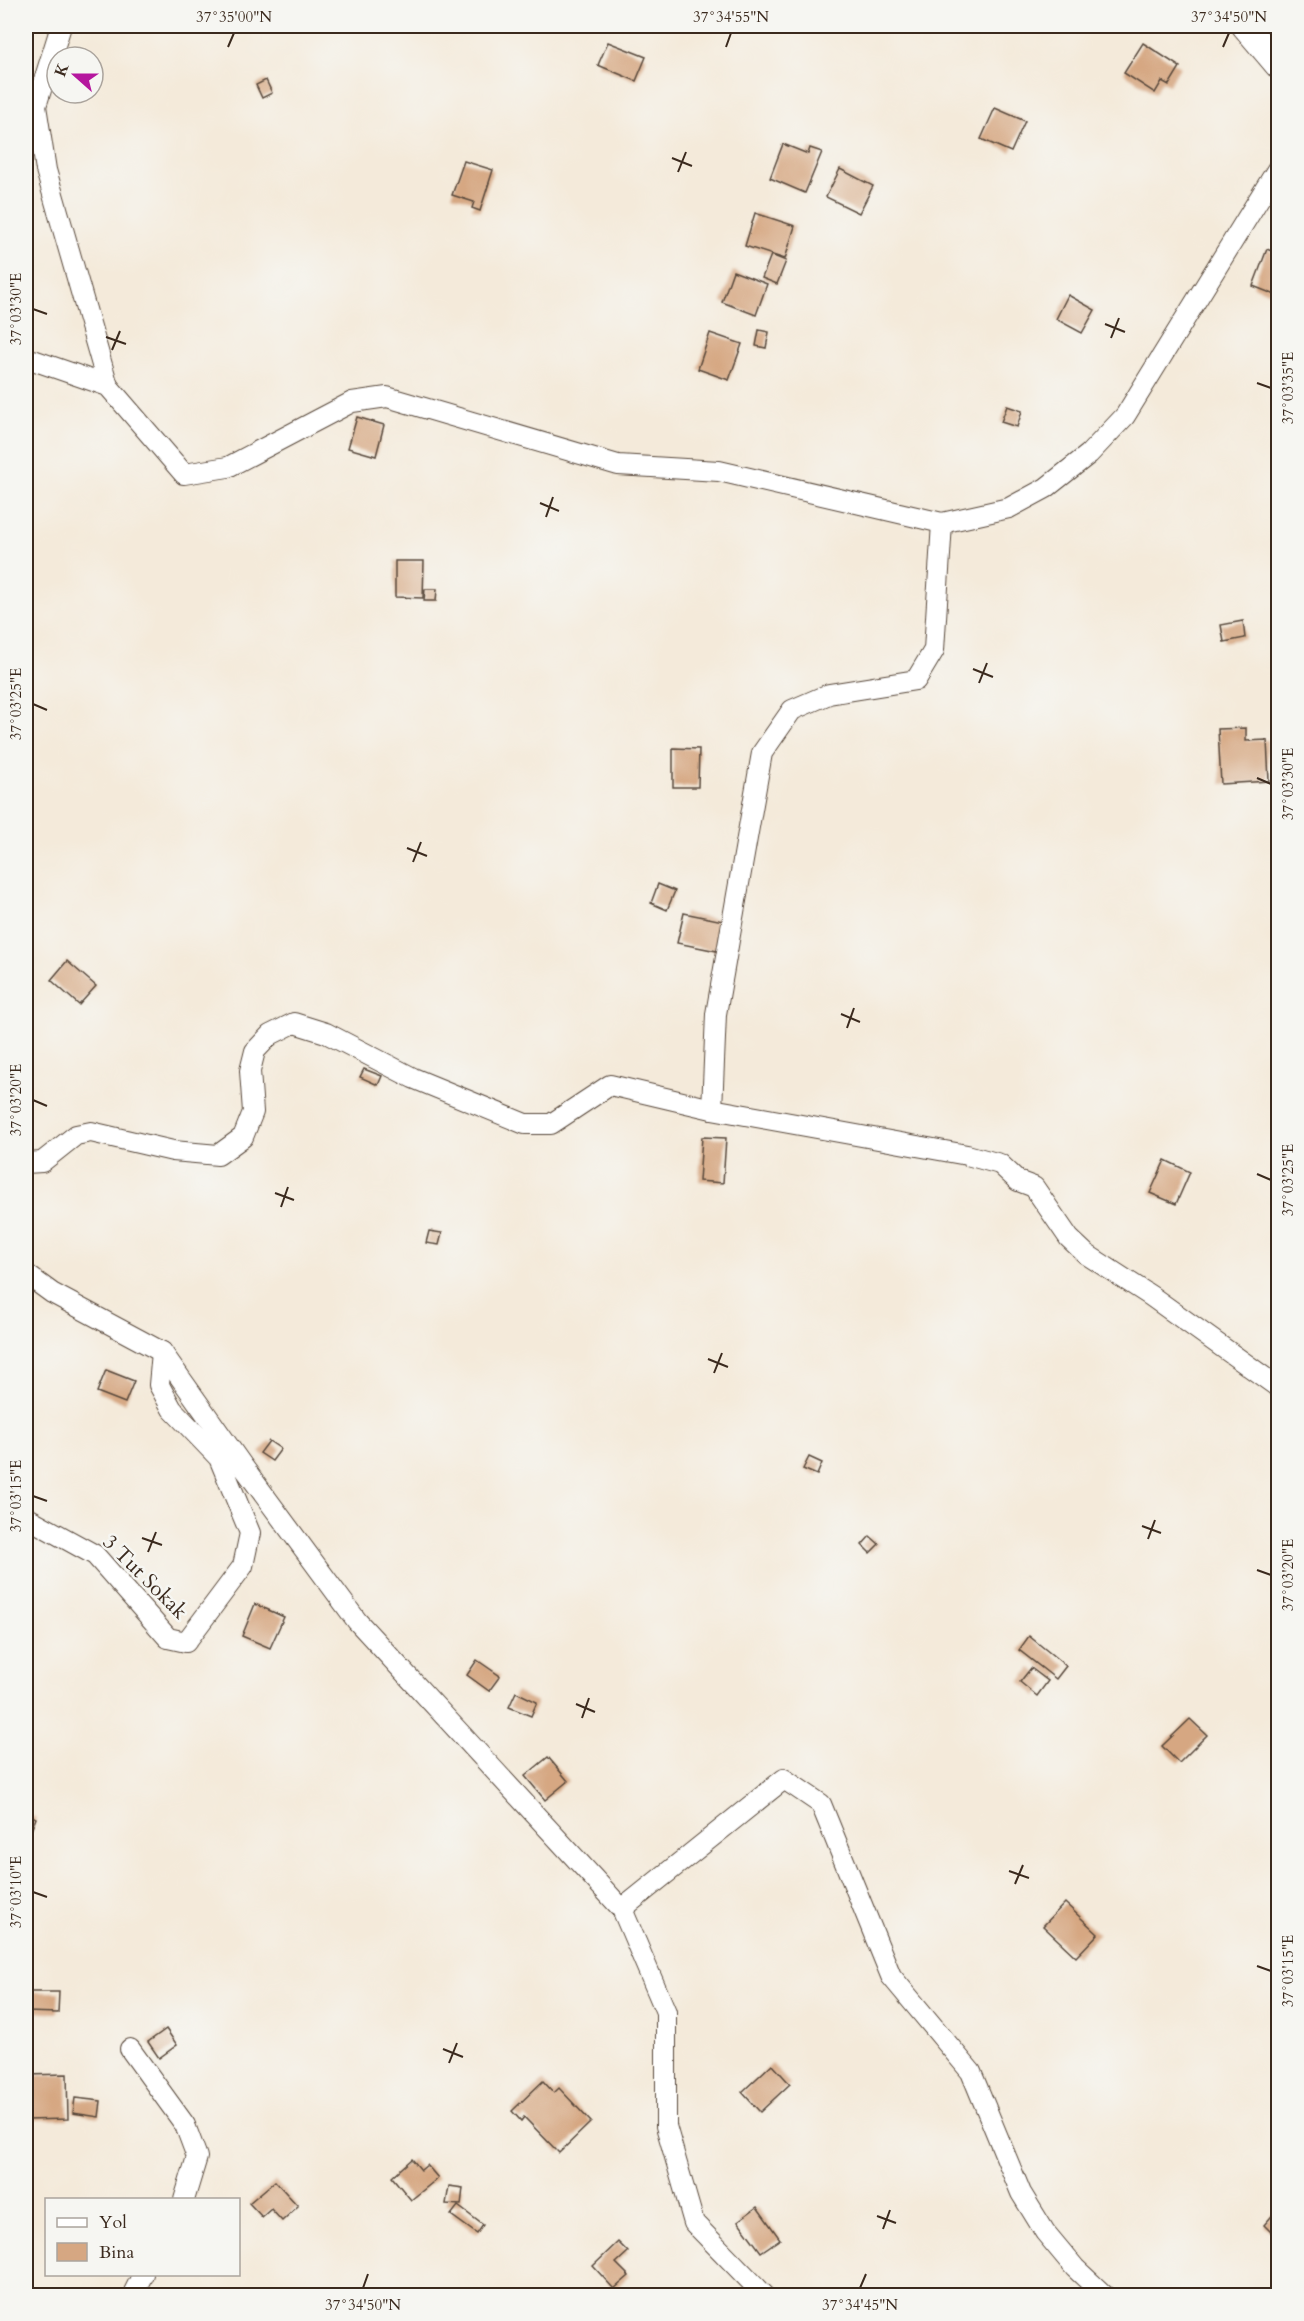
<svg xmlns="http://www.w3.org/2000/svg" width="1304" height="2321" font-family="Cardo,serif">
  <rect width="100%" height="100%" fill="#f6f6f2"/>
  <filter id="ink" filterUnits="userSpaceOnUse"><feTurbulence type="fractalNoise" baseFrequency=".0167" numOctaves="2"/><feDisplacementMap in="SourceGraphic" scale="12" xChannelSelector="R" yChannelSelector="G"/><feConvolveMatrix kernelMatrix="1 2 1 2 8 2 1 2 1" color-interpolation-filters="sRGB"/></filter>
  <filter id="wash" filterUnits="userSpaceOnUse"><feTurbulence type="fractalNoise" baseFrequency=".008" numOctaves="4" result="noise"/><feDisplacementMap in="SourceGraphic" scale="24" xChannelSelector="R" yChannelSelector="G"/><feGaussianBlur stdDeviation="1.35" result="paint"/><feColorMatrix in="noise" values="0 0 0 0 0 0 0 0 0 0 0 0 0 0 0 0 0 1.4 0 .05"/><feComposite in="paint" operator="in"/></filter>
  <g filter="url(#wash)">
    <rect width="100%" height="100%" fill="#f4eada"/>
    <g id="blocks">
      <!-- building -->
      <g fill="#d6a782">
        <polygon points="608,42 646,57 636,81 598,65"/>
        <polygon points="1143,43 1180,67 1169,85 1162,81 1155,93 1124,73"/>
        <polygon points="266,80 272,93 262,98 256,85"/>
        <polygon points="995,108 1025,121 1011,152 981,139"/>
        <polygon points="783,144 808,154 810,148 822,152 805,193 770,178"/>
        <polygon points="464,161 493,170 480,211 472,208 474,202 452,195"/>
        <polygon points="840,169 873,186 859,213 826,197"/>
        <polygon points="755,213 795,226 785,259 745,246"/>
        <polygon points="1267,249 1278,254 1278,296 1253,286"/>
        <polygon points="771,255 786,261 777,284 762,278"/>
        <polygon points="733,271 767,284 756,315 722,302"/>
        <polygon points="1068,295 1095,310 1082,333 1056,319"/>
        <polygon points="759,330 769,332 766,348 756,346"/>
        <polygon points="710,333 742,344 729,380 698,369"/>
        <polygon points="1007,406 1022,411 1017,427 1001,422"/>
        <polygon points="357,417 384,425 376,456 348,448"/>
        <polygon points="395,561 424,561 423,598 395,597"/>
        <polygon points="425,589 437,589 436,601 424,601"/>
        <polygon points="1243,621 1245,638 1224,642 1221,625"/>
        <polygon points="1246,728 1246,741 1267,740 1269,781 1221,784 1218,729"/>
        <polygon points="673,748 699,749 698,787 673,787"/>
        <polygon points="658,884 675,891 667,910 651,903"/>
        <polygon points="684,913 728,922 722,952 677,943"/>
        <polygon points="67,961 96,986 79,1005 51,980"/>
        <polygon points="364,1069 382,1076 378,1085 360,1077"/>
        <polygon points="702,1137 726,1138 723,1183 699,1181"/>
        <polygon points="1165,1160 1190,1172 1176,1204 1150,1193"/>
        <polygon points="429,1231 442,1233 439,1245 426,1243"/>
        <polygon points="106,1370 134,1381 125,1403 97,1392"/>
        <polygon points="269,1441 281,1449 272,1461 260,1453"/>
        <polygon points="809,1457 822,1463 817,1475 803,1469"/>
        <polygon points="870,1536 879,1544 870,1553 862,1545"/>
        <polygon points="255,1604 284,1617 270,1648 242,1636"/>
        <polygon points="1029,1636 1066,1666 1056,1679 1019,1650"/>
        <polygon points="477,1660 500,1676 489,1691 467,1675"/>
        <polygon points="1031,1668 1048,1681 1037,1696 1020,1682"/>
        <polygon points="516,1692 537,1702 531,1716 509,1707"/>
        <polygon points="1190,1719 1207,1735 1179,1763 1162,1746"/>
        <polygon points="548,1757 568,1781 545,1800 525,1776"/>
        <polygon points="26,1813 36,1818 26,1843"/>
        <polygon points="1065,1903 1098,1934 1076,1957 1043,1926"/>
        <polygon points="26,1992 59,1992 58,2013 26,2012"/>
        <polygon points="166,2029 177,2045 159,2058 148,2042"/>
        <polygon points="772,2064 790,2084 760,2112 742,2092"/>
        <polygon points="67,2074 68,2119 26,2120 26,2075"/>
        <polygon points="543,2081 554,2093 559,2088 591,2122 559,2153 524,2117 521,2121 512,2111"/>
        <polygon points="75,2098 101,2101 99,2117 73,2113"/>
        <polygon points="412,2159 421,2170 427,2165 438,2178 411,2200 392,2177"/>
        <polygon points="275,2181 298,2206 282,2221 271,2209 262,2217 249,2203"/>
        <polygon points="449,2186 463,2188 461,2205 446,2204"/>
        <polygon points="458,2206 483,2225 477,2234 451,2215"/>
        <polygon points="757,2207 780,2239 761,2252 738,2221"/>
        <polygon points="1278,2209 1278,2239 1264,2225"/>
        <polygon points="618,2242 628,2252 616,2263 629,2276 614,2289 593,2266"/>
      </g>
    </g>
  </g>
  <g filter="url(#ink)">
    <use href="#blocks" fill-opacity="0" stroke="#57473a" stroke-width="1.5"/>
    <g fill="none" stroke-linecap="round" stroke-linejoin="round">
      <defs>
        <g id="minor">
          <polyline points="61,26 36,106 46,170 108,386"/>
          <polyline points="26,363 33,360 108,386 184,474 228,467 352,402 387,397 618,465 719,471 942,523 1009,508 1046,488 1089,454 1125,416 1278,168"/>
          <polyline points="712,1109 716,1014 762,753 792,710 829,694 916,680 934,650 942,523"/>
          <polyline points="26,1163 42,1162 76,1135 91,1132 173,1151 218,1155 243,1137 253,1112 250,1071 255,1051 270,1035 294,1023 326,1033 413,1078 525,1124 551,1124 610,1085 712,1109 967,1155 1000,1164 1018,1181 1034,1187 1069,1238 1086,1254 1151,1296 1278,1387"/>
          <polyline points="26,1274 52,1293 162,1352 242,1465 357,1621 622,1909 666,2012 666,2126 694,2223 765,2296"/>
          <polyline points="26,1517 95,1555 168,1638 186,1642 243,1566 250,1533 219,1458 172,1409 159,1385 162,1352"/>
          <polyline points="622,1909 784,1779 821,1804 891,1976 971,2072 1021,2193 1045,2232 1075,2268 1105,2296"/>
          <polyline points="130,2049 185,2125 197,2157 184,2200"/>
          <polyline points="132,2296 143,2274"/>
        </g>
        <polyline id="tertiary" points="1245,26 1278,65"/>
      </defs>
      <!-- minor casing -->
      <use href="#minor" stroke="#57473a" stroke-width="22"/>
      <!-- tertiary casing -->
      <use href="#tertiary" stroke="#57473a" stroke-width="28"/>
      <!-- minor -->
      <use href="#minor" stroke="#fff" stroke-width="20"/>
      <!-- tertiary -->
      <use href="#tertiary" stroke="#fff" stroke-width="26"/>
    </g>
  </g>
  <!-- ticks -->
  <path fill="none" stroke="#3b2a1e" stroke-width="2" d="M228 47 234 33M726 47 731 33M1223 47 1229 33M672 158 692 166M678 172 686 152M33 309 47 314M1105 324 1125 332M106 337 126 344M1111 338 1119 318M112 350 120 331M1257 383 1271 388M540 503 559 511M546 517 553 497M973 669 993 677M979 683 987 663M33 704 47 710M1257 778 1271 784M407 848 427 856M413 862 421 842M841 1014 860 1022M847 1028 854 1008M33 1100 47 1106M1257 1174 1271 1180M275 1193 294 1200M281 1207 288 1187M708 1359 728 1367M714 1373 722 1353M33 1496 47 1501M1142 1526 1161 1533M142 1538 162 1545M1148 1539 1155 1520M148 1552 156 1532M1257 1570 1271 1575M576 1704 595 1712M582 1718 589 1698M1009 1871 1029 1878M1015 1884 1023 1865M33 1892 47 1897M1257 1966 1271 1971M443 2049 463 2057M449 2063 457 2043M877 2216 896 2223M883 2229 890 2210M363 2288 368 2274M860 2288 866 2274"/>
  <g text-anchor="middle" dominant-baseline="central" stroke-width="5" stroke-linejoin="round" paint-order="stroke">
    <!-- street labels -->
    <g font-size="21" fill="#3b2a1e" stroke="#f6f6f2">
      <text transform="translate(145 1577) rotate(45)">3 Tut Sokak</text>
    </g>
  </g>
  <!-- margin -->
  <rect width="1304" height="2321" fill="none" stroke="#f6f6f2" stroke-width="66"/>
  <!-- legend -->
  <rect x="45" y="2198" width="195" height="78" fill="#f6f6f2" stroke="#aba49d" stroke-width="1.5"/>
  <rect x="57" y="2218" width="30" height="9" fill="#ffffff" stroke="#aba49d" stroke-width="1.5"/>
  <text x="99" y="2228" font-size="18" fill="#3b2a1e">Yol</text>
  <rect x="57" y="2243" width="30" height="18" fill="#d6a782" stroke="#aba49d" stroke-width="1.5"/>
  <text x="99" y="2258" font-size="18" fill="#3b2a1e">Bina</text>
  <!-- north arrow -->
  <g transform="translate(75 75) rotate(291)"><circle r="28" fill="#f6f6f2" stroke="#aba49d" stroke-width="1.5"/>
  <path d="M0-4.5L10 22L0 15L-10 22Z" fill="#b5179e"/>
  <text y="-9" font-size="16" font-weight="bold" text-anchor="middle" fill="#3b2a1e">K</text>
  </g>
  <rect x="33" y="33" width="1238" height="2255" fill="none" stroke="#3b2a1e" stroke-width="2"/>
  <g font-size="15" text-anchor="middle" fill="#3b2a1e">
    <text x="234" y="22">37°35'00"N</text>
    <text x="731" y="22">37°34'55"N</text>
    <text x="1229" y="22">37°34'50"N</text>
    <text transform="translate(16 309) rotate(-90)" y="5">37°03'30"E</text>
    <text transform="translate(1288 388) rotate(-90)" y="5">37°03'35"E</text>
    <text transform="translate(16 704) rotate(-90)" y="5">37°03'25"E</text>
    <text transform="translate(1288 784) rotate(-90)" y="5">37°03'30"E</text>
    <text transform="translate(16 1100) rotate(-90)" y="5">37°03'20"E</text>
    <text transform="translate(1288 1180) rotate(-90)" y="5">37°03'25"E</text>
    <text transform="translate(16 1496) rotate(-90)" y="5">37°03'15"E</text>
    <text transform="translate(1288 1575) rotate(-90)" y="5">37°03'20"E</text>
    <text transform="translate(16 1892) rotate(-90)" y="5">37°03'10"E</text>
    <text transform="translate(1288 1971) rotate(-90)" y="5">37°03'15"E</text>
    <text x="363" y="2310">37°34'50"N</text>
    <text x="860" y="2310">37°34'45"N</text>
  </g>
</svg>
